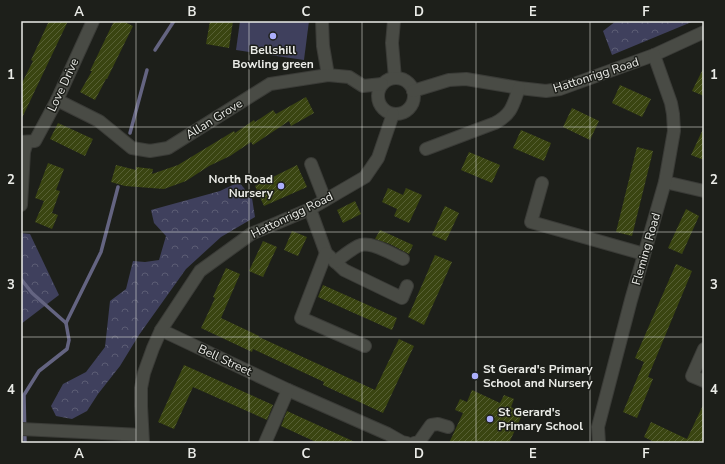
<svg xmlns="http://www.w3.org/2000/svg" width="725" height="464" font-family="'Nunito Sans',sans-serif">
  <defs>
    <pattern id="forest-crowns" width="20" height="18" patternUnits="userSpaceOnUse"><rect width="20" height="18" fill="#3f405d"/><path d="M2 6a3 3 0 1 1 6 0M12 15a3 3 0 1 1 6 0" fill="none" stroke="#5b5c74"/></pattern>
    <pattern id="building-hatch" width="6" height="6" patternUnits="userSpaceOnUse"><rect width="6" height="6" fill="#3a4511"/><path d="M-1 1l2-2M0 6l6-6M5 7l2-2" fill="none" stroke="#576034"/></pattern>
  </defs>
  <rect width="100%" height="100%" fill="#1d1f1a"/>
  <!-- forest -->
  <g fill="url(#forest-crowns)">
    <polygon points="616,21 694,21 612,55 603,31"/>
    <polygon points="239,182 252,198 255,217 221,237 186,269 139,335 120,366 98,394 87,411 72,419 56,416 51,406 63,384 86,372 105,347 110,301 126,289 133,261 145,262 159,260 166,236 154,223 151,210 220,191"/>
    <polygon points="21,233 30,234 59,295 21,324"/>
  </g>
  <!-- pitch -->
  <polygon fill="#3f405d" points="240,21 309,21 304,60 236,50"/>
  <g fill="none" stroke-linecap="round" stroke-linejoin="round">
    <!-- stream -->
    <g stroke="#646481" stroke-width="3.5">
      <polyline points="155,50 174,21"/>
      <polyline points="130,133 147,70"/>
      <polyline points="21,279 32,293 66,323 69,340 67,349 39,371 24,395 25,443"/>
      <polyline points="66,323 101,252 118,187"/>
    </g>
  </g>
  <!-- building -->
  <g fill="url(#building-hatch)">
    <polygon points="49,21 68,21 21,120 21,85 33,61 31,60"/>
    <polygon points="114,21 123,21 133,26 107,79 106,79 95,100 80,92 92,71 90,71"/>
    <polygon points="210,21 233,21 229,48 206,44"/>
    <polygon points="704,67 704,96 692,91"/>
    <polygon points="620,85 651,99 642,117 612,103"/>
    <polygon points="306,97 314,113 291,126 289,121 253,145 251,142 230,156 209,166 186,181 164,189 125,186 111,182 116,165 136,170 136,167 153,169 152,174 178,165 234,131 235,133 254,120 255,122 273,110 276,114"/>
    <polygon points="572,108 599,121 590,140 563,127"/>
    <polygon points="58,123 93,139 85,156 50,139"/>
    <polygon points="704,127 704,160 691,155"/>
    <polygon points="521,130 551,143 544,161 513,148"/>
    <polygon points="637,147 653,151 632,236 616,232"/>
    <polygon points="469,152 500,165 492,183 461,170"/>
    <polygon points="48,163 64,169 56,190 60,191 52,213 58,215 52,229 35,222 44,201 35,198"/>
    <polygon points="297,165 307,187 264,206 255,186"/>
    <polygon points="388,188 403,195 406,188 422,195 409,223 394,216 397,209 382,202"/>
    <polygon points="355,201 361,214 343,223 337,210"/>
    <polygon points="445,206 459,213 446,241 432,235"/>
    <polygon points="686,209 699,216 682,254 668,248"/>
    <polygon points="380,230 413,245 409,254 390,244 375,239"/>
    <polygon points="292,231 307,237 298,256 284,250"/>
    <polygon points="263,241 277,247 263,277 249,271"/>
    <polygon points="435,255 452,262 424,325 408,317"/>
    <polygon points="676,264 692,271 648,377 653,379 637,418 623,412 644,362 635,358"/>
    <polygon points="226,268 240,274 221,318 259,336 259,337 375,390 399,339 414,346 383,413 323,385 324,382 253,349 252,352 201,328 215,298 213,297"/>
    <polygon points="323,285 397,318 392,330 318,297"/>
    <polygon points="184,365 271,404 273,405 267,420 193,387 174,429 158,422"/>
    <polygon points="472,390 500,403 504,395 514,399 511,407 523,413 509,443 449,443 463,413 455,410 460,399 467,402"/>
    <polygon points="704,403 704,439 702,443 656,443 644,437 651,422 687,439"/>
    <polygon points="287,411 357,443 318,443 281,426"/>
  </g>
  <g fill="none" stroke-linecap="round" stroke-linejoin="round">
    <defs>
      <g id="minor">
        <polyline points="322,21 323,46 328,75"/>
        <polyline points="394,21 392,43 395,78"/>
        <circle cx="396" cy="96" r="18"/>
        <polyline points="413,91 449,80 466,79 519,88 546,91 560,89 654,55 704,32"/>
        <polyline points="57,100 99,121 132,148 150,151 168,148 270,84 328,75 349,77 363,86 382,84"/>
        <polyline points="21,142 35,141 57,100 93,21"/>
        <path d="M426 149 495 123C512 114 513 105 519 88"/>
        <polyline points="311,164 325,200"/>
        <polyline points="665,182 704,191"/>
        <polyline points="542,183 531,222 644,254"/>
        <polyline points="21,205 24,152 27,142"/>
        <polyline points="310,209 326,253 344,270 402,298 407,286"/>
        <polyline points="326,253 301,318 365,346"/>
        <path d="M335 262C342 257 350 250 358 246 370 240 392 254 403 259"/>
        <polyline points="161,330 288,390 388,434 402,442 407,443"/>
        <polyline points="704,349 692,376 704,381"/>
        <polyline points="21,429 142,435"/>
        <polyline points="143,443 141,406 141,388 144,373 153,348 161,330 200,271 251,234 310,209 365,177 378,158 393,114"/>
        <polyline points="265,443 288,390"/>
        <polyline points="414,443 419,442 431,425 438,424 448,427"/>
        <polyline points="599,443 598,427 631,300 665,182 674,131 673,114 671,103 654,55"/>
      </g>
    </defs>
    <!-- minor casing -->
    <use href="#minor" stroke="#3a3b37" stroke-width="14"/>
    <!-- minor -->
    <use href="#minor" stroke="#494b45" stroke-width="12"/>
  </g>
  <!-- grid -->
  <path fill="none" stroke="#eaebe7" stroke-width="1" stroke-opacity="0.55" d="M136 21V443M249 21V443M362 21V443M476 21V443M590 21V443M21 127H704M21 232H704M21 337H704"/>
  <!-- markers -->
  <g fill="#acaffb" stroke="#1d1f1a" stroke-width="1.5">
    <circle cx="273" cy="36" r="4"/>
    <circle cx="281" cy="186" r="4"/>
    <circle cx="475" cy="376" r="4"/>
    <circle cx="490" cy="419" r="4"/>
  </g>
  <g text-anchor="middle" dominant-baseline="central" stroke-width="3" stroke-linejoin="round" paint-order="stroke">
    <!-- poi labels -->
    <g font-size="12" font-weight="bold" fill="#eaebe7" stroke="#1d1f1a" text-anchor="start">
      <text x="273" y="50" text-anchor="middle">Bellshill<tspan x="273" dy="14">Bowling green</tspan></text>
      <text x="273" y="179" text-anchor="end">North Road<tspan x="273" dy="14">Nursery</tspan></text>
      <text x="483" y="369">St Gerard's Primary<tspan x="483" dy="14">School and Nursery</tspan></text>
      <text x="498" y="412">St Gerard's<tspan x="498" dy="14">Primary School</tspan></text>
    </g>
    <!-- street labels -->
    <g font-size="12" fill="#eaebe7" stroke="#1d1f1a">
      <text transform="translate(596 75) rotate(-18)">Hattonrigg Road</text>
      <text transform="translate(63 85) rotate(-65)">Love Drive</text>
      <text transform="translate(214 119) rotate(-32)">Allan Grove</text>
      <text transform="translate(292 215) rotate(-26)">Hattonrigg Road</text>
      <text transform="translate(646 249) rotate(-74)">Fleming Road</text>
      <text transform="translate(225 360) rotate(25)">Bell Street</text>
    </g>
  </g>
  <!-- border -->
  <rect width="725" height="464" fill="none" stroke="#1d1f1a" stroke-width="44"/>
  <rect x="22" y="22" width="681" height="420" fill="none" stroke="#eaebe7" stroke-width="1.5"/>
  <g font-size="13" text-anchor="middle" font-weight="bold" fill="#eaebe7">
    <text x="79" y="16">A</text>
    <text x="192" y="16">B</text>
    <text x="306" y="16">C</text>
    <text x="419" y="16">D</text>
    <text x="533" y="16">E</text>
    <text x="646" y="16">F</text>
    <text x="11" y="79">1</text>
    <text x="714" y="79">1</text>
    <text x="11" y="184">2</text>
    <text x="714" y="184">2</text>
    <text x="11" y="289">3</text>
    <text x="714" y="289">3</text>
    <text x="11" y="394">4</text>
    <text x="714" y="394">4</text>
    <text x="79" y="458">A</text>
    <text x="192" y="458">B</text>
    <text x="306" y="458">C</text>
    <text x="419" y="458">D</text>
    <text x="533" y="458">E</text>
    <text x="646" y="458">F</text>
  </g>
</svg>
